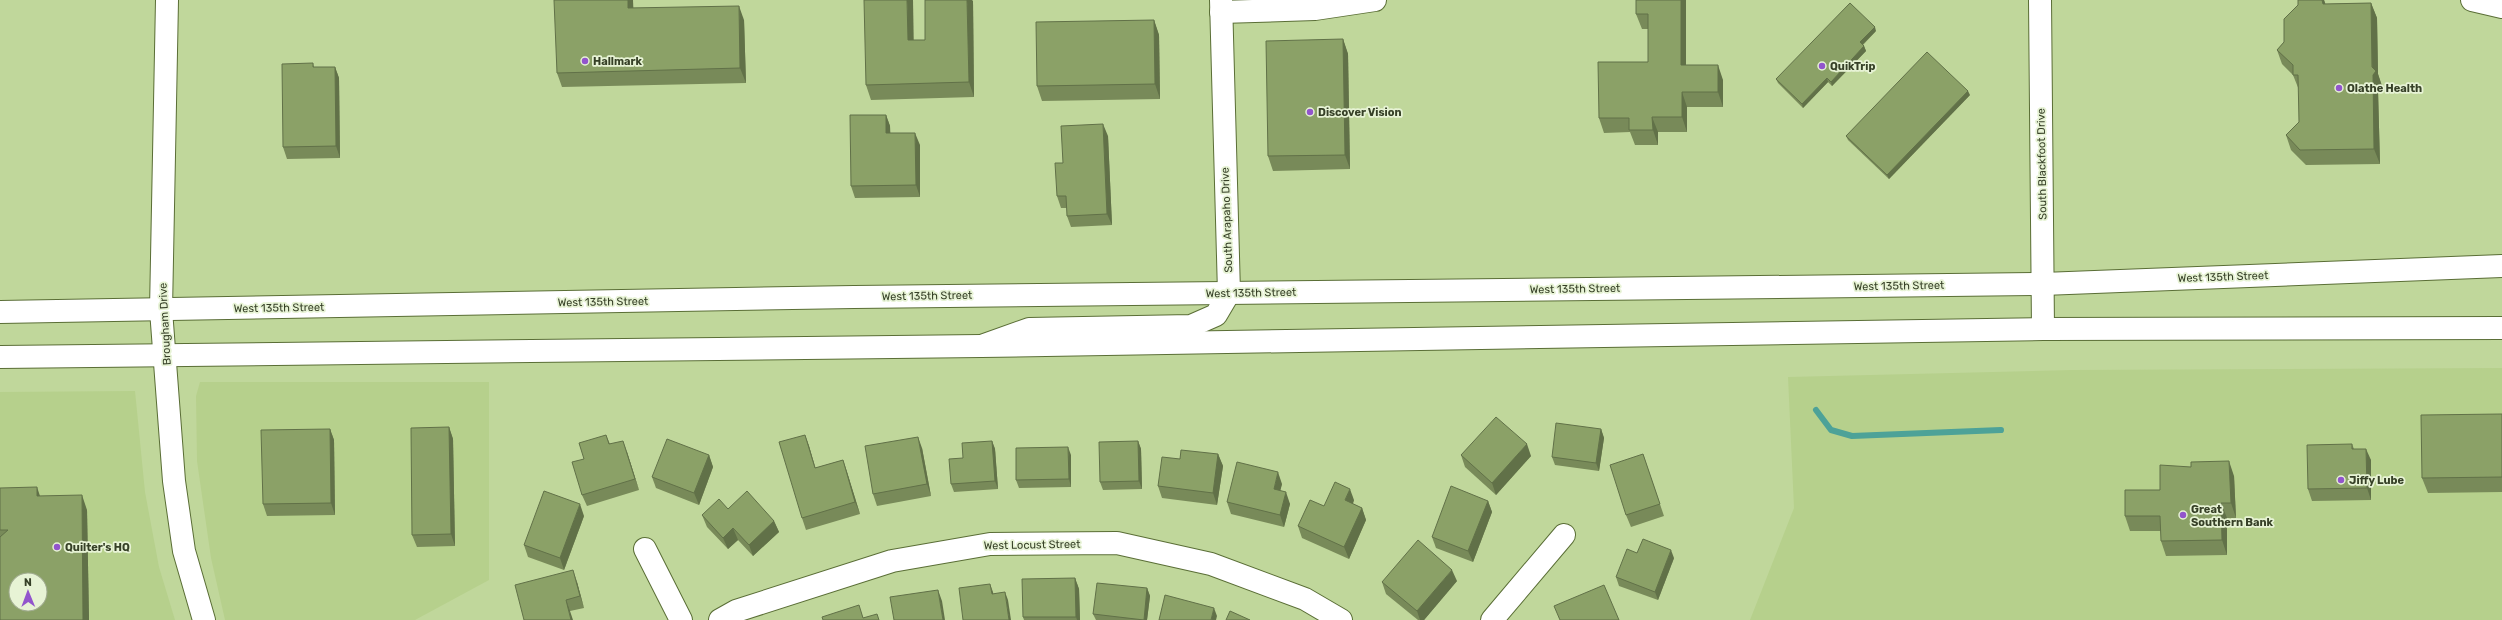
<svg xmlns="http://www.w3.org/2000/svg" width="2502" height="620" font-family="Rubik,sans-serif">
  <rect width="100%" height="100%" fill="#c0d79b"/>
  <!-- built -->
  <g fill="#b6d08c" fill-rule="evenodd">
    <polygon points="2502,368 2502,620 1750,620 1794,508 1788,377 2072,370"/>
    <polygon points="200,382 489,382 489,580 415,620 225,620 211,558 197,461 196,396"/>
    <path d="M135 391 145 492 159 567 175 620H0V392ZM16 580H40V604H16Z"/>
  </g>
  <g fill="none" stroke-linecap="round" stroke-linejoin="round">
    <!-- stream -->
    <polyline stroke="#4da298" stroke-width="6" points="1816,410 1831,430 1852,436 2001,430"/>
    <defs>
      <g id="minor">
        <polyline points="167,0 161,310 174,481 184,551 204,620"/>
        <polyline points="2040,0 2043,329"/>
        <polyline points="2472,0 2502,7"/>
        <polyline points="1221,12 1315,9 1375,0"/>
        <polyline points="984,345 1029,329 1191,326 1216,315 1229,293 1221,0"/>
        <polyline points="645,549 681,620"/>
        <polyline points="720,620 736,611 892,561 990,544 1117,543 1211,564 1305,599 1341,620"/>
        <polyline points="1492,620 1564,535"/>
      </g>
      <g id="major">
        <polyline points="0,312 854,297 2043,284 2502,266"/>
        <polyline points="0,357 981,346 2043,329 2502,328"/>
      </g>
    </defs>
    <!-- minor casing -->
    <use href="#minor" stroke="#5a6e36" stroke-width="24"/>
    <!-- major casing -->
    <use href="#major" stroke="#5a6e36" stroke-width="24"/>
    <!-- minor -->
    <use href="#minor" stroke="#fff" stroke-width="22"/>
    <!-- major -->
    <use href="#major" stroke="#fff" stroke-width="22"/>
  </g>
  <!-- wall -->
  <g fill="#788a59">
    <polygon points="633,0 633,8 744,20 746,83 562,87 557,73"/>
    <polygon points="913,0 913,40 925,40 973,1 974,97 871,100 866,85"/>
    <polygon points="1636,0 1686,0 1686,65 1723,80 1723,107 1687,107 1687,132 1658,132 1658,145 1635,145 1630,132 1604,133 1599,118 1648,62 1648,29 1642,29 1636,14"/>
    <polygon points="2298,0 2324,0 2325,4 2371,3 2377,18 2378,74 2382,86 2378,90 2380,164 2306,165 2291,150 2286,135 2299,122 2299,90 2293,75 2282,64 2277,50 2284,42 2298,5"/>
    <polygon points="1154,20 1159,35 1160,99 1042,101 1037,86"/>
    <polygon points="1876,31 1863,45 1864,46 1866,51 1832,86 1828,82 1803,108 1778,83 1776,79"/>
    <polygon points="1343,39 1348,54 1350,169 1273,171 1268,156"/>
    <polygon points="313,63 314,67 335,67 339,78 340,158 287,159 283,147"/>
    <polygon points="1970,95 1889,179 1848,140 1846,136"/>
    <polygon points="886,115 890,126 890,133 920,145 920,197 855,198 851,186"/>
    <polygon points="1108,136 1112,225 1071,227 1067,216 1067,208 1061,208 1057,196 1063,163"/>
    <polygon points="2502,414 2502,492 2428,493 2422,478"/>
    <polygon points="449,427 453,439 455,546 417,547 412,535"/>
    <polygon points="330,429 334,440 335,515 267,516 263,504"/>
    <polygon points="1601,429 1604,438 1599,471 1555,465 1552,457"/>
    <polygon points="606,435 610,444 627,452 639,490 587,506 582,495 584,459"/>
    <polygon points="805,435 809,446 815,468 843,460 847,472 860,514 806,530 802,518"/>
    <polygon points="992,441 995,449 998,489 954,492 951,484 963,458"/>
    <polygon points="1138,441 1141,449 1142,489 1103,490 1100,482"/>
    <polygon points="2352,444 2354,449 2371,460 2371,500 2312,501 2308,489"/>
    <polygon points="922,448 931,496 877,506 873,494"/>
    <polygon points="1218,454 1223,466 1217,505 1162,498 1158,486 1180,459"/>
    <polygon points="1643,454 1664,516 1631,527 1626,515"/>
    <polygon points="709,455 713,467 699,505 656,488 652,477"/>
    <polygon points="1071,455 1071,487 1019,488 1016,480"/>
    <polygon points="1461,455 1531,456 1496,495 1465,467"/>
    <polygon points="2234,476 2236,518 2227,518 2227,555 2166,556 2161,541 2161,531 2130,531 2125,516 2160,490"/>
    <polygon points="1282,484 1280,490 1290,504 1284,527 1231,514 1227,502"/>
    <polygon points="0,488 40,496 87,510 89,620 0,620"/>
    <polygon points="1354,500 1353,504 1362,508 1366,520 1349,559 1302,538 1298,526 1324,506"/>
    <polygon points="1488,501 1492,512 1473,562 1436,548 1432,537"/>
    <polygon points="728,509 774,521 779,532 753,556 738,540 728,549 707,527 702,515"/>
    <polygon points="584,516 564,570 528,557 524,545"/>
    <polygon points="1674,558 1658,600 1619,586 1616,577"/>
    <polygon points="1075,578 1079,589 1080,620 1024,620 1023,617"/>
    <polygon points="1457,581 1424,620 1418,620 1386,594 1382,582"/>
    <polygon points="577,582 584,608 570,611 524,620"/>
    <polygon points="1147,588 1150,596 1147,620 1096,620 1093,614"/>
  </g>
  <!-- shaded-wall -->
  <g fill="#617148">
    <polygon points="628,0 633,0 634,23 628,8"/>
    <polygon points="907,0 913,0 914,55 908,40"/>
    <polygon points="967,0 972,0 973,1 974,97 969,82"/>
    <polygon points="1681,0 1686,0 1686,80 1681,65"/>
    <polygon points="2322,0 2324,0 2328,11 2323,4"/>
    <polygon points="2371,3 2377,18 2378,74 2382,86 2378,90 2380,164 2374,149"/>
    <polygon points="739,6 744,20 746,83 740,68"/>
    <polygon points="1154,20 1159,35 1160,99 1155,84"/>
    <polygon points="1875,27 1876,31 1861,46 1860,42"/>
    <polygon points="1343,39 1348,54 1350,169 1345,155"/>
    <polygon points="1864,46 1866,51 1832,86 1831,82"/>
    <polygon points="1718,65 1723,80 1723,107 1718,92"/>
    <polygon points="335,67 339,78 340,158 336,146"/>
    <polygon points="1827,78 1828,82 1803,108 1802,104"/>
    <polygon points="1968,91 1970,95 1889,179 1887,175"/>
    <polygon points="1682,92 1687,107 1687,132 1682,117"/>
    <polygon points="886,115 890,126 891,145 886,133"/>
    <polygon points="1652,117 1658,132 1658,145 1653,130"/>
    <polygon points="1103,124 1108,136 1112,225 1107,214"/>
    <polygon points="915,133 920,145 920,197 916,185"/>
    <polygon points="449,427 453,439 455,546 451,534"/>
    <polygon points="330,429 334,440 335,515 331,503"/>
    <polygon points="1601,429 1604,438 1599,471 1596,463"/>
    <polygon points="805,435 809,446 819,480 815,468"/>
    <polygon points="918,437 922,448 931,496 927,484"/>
    <polygon points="623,441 627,452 639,490 635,479"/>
    <polygon points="992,441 995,449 998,489 995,481"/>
    <polygon points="1138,441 1141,449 1142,489 1139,481"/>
    <polygon points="1527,444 1531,456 1496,495 1492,483"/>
    <polygon points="1068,447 1071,455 1071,487 1069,479"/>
    <polygon points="2366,449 2371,460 2371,500 2367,488"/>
    <polygon points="1218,454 1223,466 1217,505 1213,493"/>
    <polygon points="709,455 713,467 699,505 694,493"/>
    <polygon points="843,460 847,472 860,514 855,502"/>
    <polygon points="2229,461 2234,476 2236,518 2231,503"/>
    <polygon points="1278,472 1282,484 1278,500 1274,489"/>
    <polygon points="37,487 42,502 37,496"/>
    <polygon points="1350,489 1354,500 1349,512 1345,500"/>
    <polygon points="1286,492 1290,504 1284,527 1280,515"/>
    <polygon points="82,495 87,510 89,620 83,620"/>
    <polygon points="1488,501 1492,512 1473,562 1468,551"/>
    <polygon points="2221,503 2227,518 2227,555 2222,540"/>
    <polygon points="580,504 584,516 564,570 560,558"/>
    <polygon points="1362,508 1366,520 1349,559 1344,547"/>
    <polygon points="774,521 779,532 753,556 749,545"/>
    <polygon points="733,528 738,540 728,549 723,538"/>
    <polygon points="1671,550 1674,558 1658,600 1655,592"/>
    <polygon points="573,570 577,582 584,608 580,596"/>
    <polygon points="1452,570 1457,581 1424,620 1420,620 1417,611"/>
    <polygon points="1075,578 1079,589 1080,620 1077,620 1076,617"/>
    <polygon points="990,584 993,592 994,602 992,594"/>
    <polygon points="1147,588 1150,596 1147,620 1144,620"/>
    <polygon points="938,590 942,601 945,620 943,620"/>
    <polygon points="1005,592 1008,600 1011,620 1009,620"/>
    <polygon points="566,600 570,611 573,620 571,620"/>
    <polygon points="1214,608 1217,616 1216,620 1211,620"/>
  </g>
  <!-- building -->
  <g fill="#8ba167" stroke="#617148" fill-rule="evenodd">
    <polygon points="554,0 628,0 628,8 739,6 740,68 557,73"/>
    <polygon points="864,0 907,0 908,40 925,40 925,0 967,0 969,82 866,85"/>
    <polygon points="1636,0 1681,0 1681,65 1718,65 1718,92 1682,92 1682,117 1652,117 1653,130 1629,130 1629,118 1599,118 1598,62 1648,62 1648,14 1636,14"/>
    <polygon points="2298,0 2322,0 2323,4 2371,3 2372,67 2376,71 2373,75 2374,149 2300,150 2286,135 2299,122 2298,75 2293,75 2293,65 2277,50 2284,42 2284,19 2298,5"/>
    <polygon points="1850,3 1875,27 1860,42 1864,46 1831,82 1827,78 1802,104 1776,79"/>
    <polygon points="1154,20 1155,84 1037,86 1036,22"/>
    <polygon points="1343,39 1345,155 1268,156 1266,41"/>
    <polygon points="1927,52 1968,91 1887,175 1846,136"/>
    <polygon points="313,63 313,67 335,67 336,146 283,147 282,64"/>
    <polygon points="850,115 886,115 886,133 915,133 916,185 851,186"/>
    <polygon points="1103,124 1107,214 1067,216 1066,196 1057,196 1055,163 1063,163 1061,126"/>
    <polygon points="2502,414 2502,477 2422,478 2421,415"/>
    <polygon points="1496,417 1527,444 1492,483 1461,455"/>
    <polygon points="1556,423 1601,429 1596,463 1552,457"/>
    <polygon points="449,427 451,534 412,535 411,428"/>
    <polygon points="330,429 331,503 263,504 261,430"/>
    <polygon points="606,435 609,444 623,441 635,479 582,495 572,462 584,459 579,443"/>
    <polygon points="805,435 815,468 843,460 855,502 802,518 779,442"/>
    <polygon points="918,437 927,484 873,494 865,446"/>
    <polygon points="667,439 709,455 694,493 652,477"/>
    <polygon points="992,441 995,481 951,484 949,459 963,458 962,443"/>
    <polygon points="1138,441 1139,481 1100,482 1099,442"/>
    <polygon points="2352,444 2352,449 2366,449 2367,488 2308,489 2307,445"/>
    <polygon points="1068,447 1069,479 1016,480 1016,448"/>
    <polygon points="1181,450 1218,454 1213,493 1158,486 1162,457 1180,459"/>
    <polygon points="1643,454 1660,504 1626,515 1610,465"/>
    <polygon points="2229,461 2231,503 2221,503 2222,540 2161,541 2160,516 2125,516 2125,490 2160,490 2160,465 2191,467 2191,462"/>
    <polygon points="1237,462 1278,472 1274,489 1286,492 1280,515 1227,502"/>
    <polygon points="1335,482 1350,489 1345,500 1362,508 1344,547 1298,526 1310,500 1324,506"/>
    <polygon points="1451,486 1488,501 1468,551 1432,537"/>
    <path d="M37 487V496L82 495 83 620H0V537L8 530H0V488ZM16 580H40V604H16Z"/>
    <polygon points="544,491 580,504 560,558 524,545"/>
    <polygon points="747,491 774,521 749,545 733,528 723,538 702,515 719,499 728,509"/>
    <polygon points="1643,539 1671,550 1655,592 1616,577 1627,549 1637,553"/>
    <polygon points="1418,540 1452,570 1417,611 1382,582"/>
    <polygon points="573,570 580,596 566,600 571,620 524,620 515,585"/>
    <polygon points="1075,578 1076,617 1023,617 1022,579"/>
    <polygon points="1097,583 1147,588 1144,620 1093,614"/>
    <polygon points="990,584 992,594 1005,592 1009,620 963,620 959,588"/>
    <polygon points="1604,585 1619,620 1560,620 1554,606"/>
    <polygon points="938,590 943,620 894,620 890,597"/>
    <polygon points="1165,595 1214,608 1211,620 1159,620"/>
    <polygon points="859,605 863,618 877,614 879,620 823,620 822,617"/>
    <polygon points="1230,611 1250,620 1226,620"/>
  </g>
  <!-- markers -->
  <g fill="#9255cc" stroke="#e7f3d5" stroke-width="1.5">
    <circle cx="585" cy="61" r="4"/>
    <circle cx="1822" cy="66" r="4"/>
    <circle cx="2339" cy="88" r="4"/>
    <circle cx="1310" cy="112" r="4"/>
    <circle cx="2341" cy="480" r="4"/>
    <circle cx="2183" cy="515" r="4"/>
    <circle cx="57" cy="547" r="4"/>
  </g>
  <g text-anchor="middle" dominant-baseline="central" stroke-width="3.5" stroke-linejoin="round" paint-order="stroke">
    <!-- poi labels -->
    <g font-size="11" font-weight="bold" fill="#364027" stroke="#e7f3d5" text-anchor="start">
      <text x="593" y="61">Hallmark</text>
      <text x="1830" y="66">QuikTrip</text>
      <text x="2347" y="88">Olathe Health</text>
      <text x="1318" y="112">Discover Vision</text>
      <text x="2349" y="480">Jiffy Lube</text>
      <text x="2191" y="509">Great<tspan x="2191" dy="13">Southern Bank</tspan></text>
      <text x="65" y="547">Quilter's HQ</text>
    </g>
    <!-- street labels -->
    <g font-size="11" fill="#364027" stroke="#e7f3d5">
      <text transform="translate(2042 164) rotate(-91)">South Blackfoot Drive</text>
      <text transform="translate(1227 220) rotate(-92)">South Arapaho Drive</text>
      <text transform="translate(2223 277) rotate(-2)">West 135th Street</text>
      <text transform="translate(1899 286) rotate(-1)">West 135th Street</text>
      <text transform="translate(1575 289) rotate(-1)">West 135th Street</text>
      <text transform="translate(1251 293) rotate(-1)">West 135th Street</text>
      <text transform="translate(927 296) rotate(-1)">West 135th Street</text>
      <text transform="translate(603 302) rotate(-1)">West 135th Street</text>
      <text transform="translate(279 308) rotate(-1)">West 135th Street</text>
      <text transform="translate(165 324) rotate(-93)">Brougham Drive</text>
      <text transform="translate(1032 545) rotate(-1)">West Locust Street</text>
    </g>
  </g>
  <!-- north arrow -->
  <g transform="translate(28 592) rotate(359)"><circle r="19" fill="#e7f3d5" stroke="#a0ab8f"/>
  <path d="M0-3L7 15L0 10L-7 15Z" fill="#9255cc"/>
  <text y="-6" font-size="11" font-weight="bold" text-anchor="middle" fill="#364027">N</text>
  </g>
</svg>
